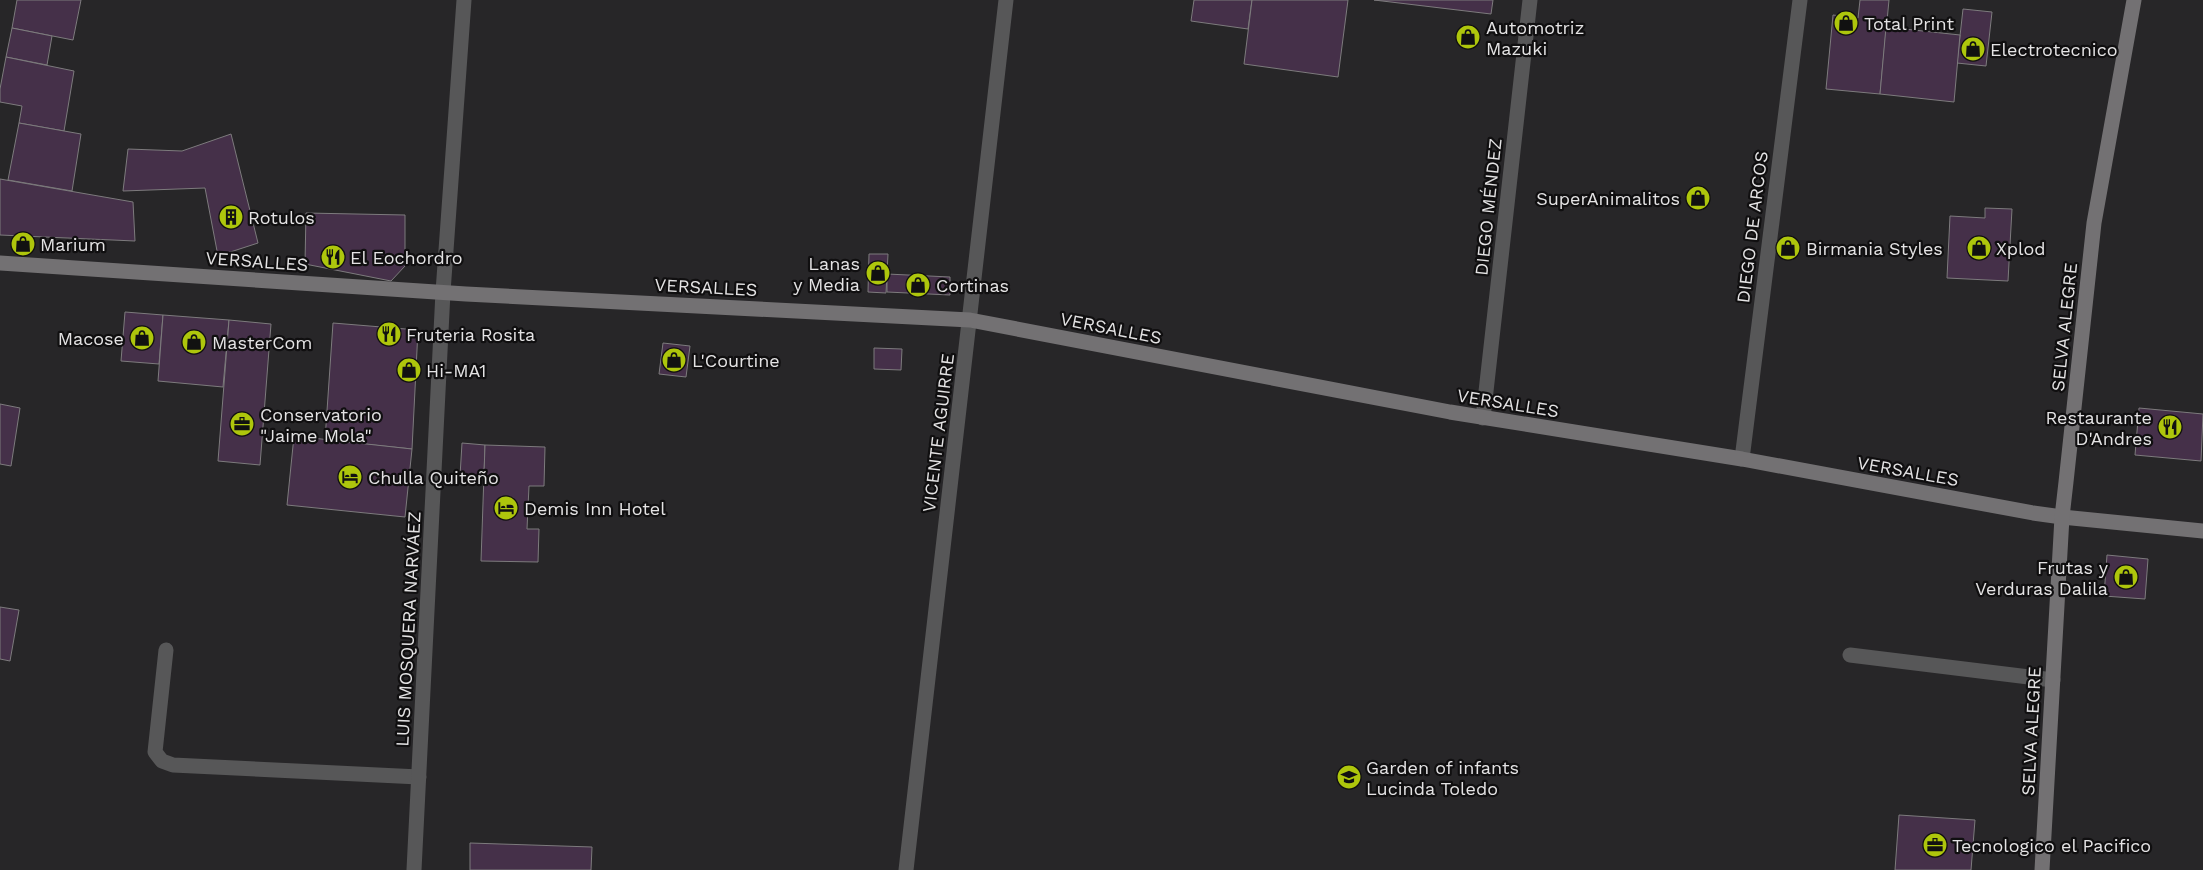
<svg xmlns="http://www.w3.org/2000/svg" width="2203" height="870" font-family="'Work Sans',sans-serif">
  <rect width="100%" height="100%" fill="#272628"/>
  <!-- building -->
  <g fill="#453049" stroke="#7d7b7d">
    <polygon points="17,0 81,0 73,40 12,28"/>
    <polygon points="1194,0 1252,0 1248,29 1191,21"/>
    <polygon points="1252,0 1348,0 1338,77 1244,64"/>
    <polygon points="1374,0 1493,0 1491,14"/>
    <polygon points="1860,0 1889,0 1880,94 1826,89 1833,15 1858,18"/>
    <polygon points="1963,9 1992,12 1986,66 1957,63"/>
    <polygon points="1886,27 1960,35 1954,102 1880,94"/>
    <polygon points="12,28 52,36 47,65 6,57"/>
    <polygon points="6,57 74,71 64,131 19,123 22,106 0,102 0,89"/>
    <polygon points="19,123 81,134 72,191 8,180"/>
    <polygon points="231,134 258,243 218,256 205,188 123,191 128,149 182,151"/>
    <polygon points="0,179 133,202 135,241 0,235"/>
    <polygon points="1985,208 2012,209 2008,281 1947,278 1950,216 1985,218"/>
    <polygon points="306,213 405,215 405,266 391,281 305,264"/>
    <polygon points="869,254 888,254 886,293 868,292"/>
    <polygon points="887,274 950,277 950,295 887,292"/>
    <polygon points="125,312 163,315 159,364 121,361"/>
    <polygon points="163,315 229,320 223,387 158,381"/>
    <polygon points="229,320 271,324 260,465 218,461"/>
    <polygon points="333,323 418,330 412,449 325,440"/>
    <polygon points="663,343 690,346 686,377 659,374"/>
    <polygon points="874,348 902,349 901,370 874,369"/>
    <polygon points="0,404 20,408 11,466 0,464"/>
    <polygon points="2139,408 2203,414 2201,461 2135,455"/>
    <polygon points="294,436 412,449 405,517 287,505"/>
    <polygon points="462,443 485,445 484,476 460,476"/>
    <polygon points="485,445 545,447 544,486 529,486 527,529 539,529 538,562 481,561"/>
    <polygon points="2107,555 2148,559 2145,599 2104,596"/>
    <polygon points="0,607 19,610 10,661 0,659"/>
    <polygon points="1899,815 1975,820 1971,870 1895,870"/>
    <polygon points="470,843 592,847 591,870 470,870"/>
  </g>
  <g fill="none" stroke-linecap="round" stroke-linejoin="round">
    <!-- lane -->
    <g stroke="#575758" stroke-width="15">
      <polyline points="166,650 155,752 162,761 173,765 419,777"/>
      <polyline points="1850,655 2053,680"/>
    </g>
    <!-- street -->
    <g stroke="#575758" stroke-width="15">
      <polyline points="1483,418 1530,0"/>
      <polyline points="1742,459 1800,0"/>
      <polyline points="414,870 443,292 464,0"/>
      <polyline points="906,870 1006,0"/>
    </g>
    <!-- secondary -->
    <g stroke="#737173" stroke-width="15">
      <polyline points="0,263 466,294 970,320 1450,412 1742,459 2033,513 2062,517 2203,531"/>
      <polyline points="2042,870 2062,517 2066,482 2094,223 2134,0"/>
    </g>
  </g>
  <!-- icons -->
  <defs>
    <symbol id="shop-disc" viewBox="-11 -11 22 22"><circle r="9.5" fill="#aec60c" stroke="#100f10"/><path d="M-5-2.5h2.3a2.7 3.5 0 0 1 5.4 0H5L5.5 6h-11ZM-1.5-2.5h3a1.5 2.3 0 0 0-3 0Z" fill="#111"/></symbol>
    <symbol id="building-disc" viewBox="-11 -11 22 22"><circle r="9.5" fill="#aec60c" stroke="#100f10"/><path d="M-4-6H4V6H1V3H-1V6H-4ZM-2.5-4.3h1.7v1.8h-1.7ZM.8-4.3h1.7v1.8H.8ZM-2.5-1h1.7V.8h-1.7ZM.8-1h1.7V.8H.8Z" fill="#111"/></symbol>
    <symbol id="restaurant-disc" viewBox="-11 -11 22 22"><circle r="9.5" fill="#aec60c" stroke="#100f10"/><path d="M-5-6h1v4h1v-4h1v4h1v-4h1v5L-1.5 .5V6h-2V.5L-5-1ZM5-6V6H3V1.5H1.5Q1.5-4 5-6Z" fill="#111"/></symbol>
    <symbol id="office-disc" viewBox="-11 -11 22 22"><circle r="9.5" fill="#aec60c" stroke="#100f10"/><path d="M-6-3h4V-5.5h4V-3h4V5H-6ZM-1-4.5V-3h2v-1.5ZM-6 0V1H6V0Z" fill="#111"/></symbol>
    <symbol id="hotel-disc" viewBox="-11 -11 22 22"><circle r="9.5" fill="#aec60c" stroke="#100f10"/><path d="M-6-4.5h1.5V1H6V5H4.5V3h-9V5H-6ZM-4 0a1.8 1.8 0 1 1 3.6 0ZM.5 0V-2.5h3Q6-2.5 6 0Z" fill="#111"/></symbol>
    <symbol id="school-disc" viewBox="-11 -11 22 22"><circle r="9.5" fill="#aec60c" stroke="#100f10"/><path d="M0-5L7-2L0 1L-7-2ZM-4 1L0 2.5L4 1V4Q0 6-4 4Z" fill="#111"/></symbol>
  </defs>
  <g fill-rule="evenodd">
    <use href="#shop-disc" x="1832" y="9" width="28" height="28"/>
    <use href="#shop-disc" x="1454" y="23" width="28" height="28"/>
    <use href="#shop-disc" x="1959" y="35" width="28" height="28"/>
    <use href="#shop-disc" x="1684" y="184" width="28" height="28"/>
    <use href="#building-disc" x="217" y="203" width="28" height="28"/>
    <use href="#shop-disc" x="9" y="230" width="28" height="28"/>
    <use href="#shop-disc" x="1774" y="234" width="28" height="28"/>
    <use href="#shop-disc" x="1965" y="234" width="28" height="28"/>
    <use href="#restaurant-disc" x="319" y="243" width="28" height="28"/>
    <use href="#shop-disc" x="864" y="259" width="28" height="28"/>
    <use href="#shop-disc" x="904" y="271" width="28" height="28"/>
    <use href="#restaurant-disc" x="375" y="320" width="28" height="28"/>
    <use href="#shop-disc" x="128" y="324" width="28" height="28"/>
    <use href="#shop-disc" x="180" y="328" width="28" height="28"/>
    <use href="#shop-disc" x="660" y="346" width="28" height="28"/>
    <use href="#shop-disc" x="395" y="356" width="28" height="28"/>
    <use href="#office-disc" x="228" y="410" width="28" height="28"/>
    <use href="#restaurant-disc" x="2156" y="413" width="28" height="28"/>
    <use href="#hotel-disc" x="336" y="463" width="28" height="28"/>
    <use href="#hotel-disc" x="492" y="494" width="28" height="28"/>
    <use href="#shop-disc" x="2112" y="563" width="28" height="28"/>
    <use href="#school-disc" x="1335" y="763" width="28" height="28"/>
    <use href="#office-disc" x="1921" y="831" width="28" height="28"/>
  </g>
  <g text-anchor="middle" dominant-baseline="central" stroke-width="4.5" stroke-linejoin="round" paint-order="stroke">
    <!-- poi labels -->
    <g font-size="18" fill="#e4e3e4" stroke="#100f10" text-anchor="start">
      <text x="1864" y="23">Total Print</text>
      <text x="1486" y="27">Automotriz<tspan x="1486" dy="21">Mazuki</tspan></text>
      <text x="1990" y="49">Electrotecnico</text>
      <text x="1680" y="198" text-anchor="end">SuperAnimalitos</text>
      <text x="248" y="217">Rotulos</text>
      <text x="40" y="244">Marium</text>
      <text x="1806" y="248">Birmania Styles</text>
      <text x="1996" y="248">Xplod</text>
      <text x="350" y="257">El Eochordro</text>
      <text x="860" y="263" text-anchor="end">Lanas<tspan x="860" dy="21">y Media</tspan></text>
      <text x="936" y="285">Cortinas</text>
      <text x="406" y="334">Fruteria Rosita</text>
      <text x="124" y="338" text-anchor="end">Macose</text>
      <text x="212" y="342">MasterCom</text>
      <text x="692" y="360">L'Courtine</text>
      <text x="426" y="370">Hi-MA1</text>
      <text x="260" y="414">Conservatorio<tspan x="260" dy="21">"Jaime Mola"</tspan></text>
      <text x="2152" y="417" text-anchor="end">Restaurante<tspan x="2152" dy="21">D'Andres</tspan></text>
      <text x="368" y="477">Chulla Quiteño</text>
      <text x="524" y="508">Demis Inn Hotel</text>
      <text x="2108" y="567" text-anchor="end">Frutas y<tspan x="2108" dy="21">Verduras Dalila</tspan></text>
      <text x="1366" y="767">Garden of infants<tspan x="1366" dy="21">Lucinda Toledo</tspan></text>
      <text x="1952" y="845">Tecnologico el Pacifico</text>
    </g>
    <!-- street labels -->
    <g font-size="18" fill="#e4e3e4" stroke="#100f10">
      <text transform="translate(1488 207) rotate(-84)">DIEGO MÉNDEZ</text>
      <text transform="translate(1752 227) rotate(-83)">DIEGO DE ARCOS</text>
      <text transform="translate(257 261) rotate(4)">VERSALLES</text>
      <text transform="translate(706 287) rotate(3)">VERSALLES</text>
      <text transform="translate(2064 327) rotate(-84)">SELVA ALEGRE</text>
      <text transform="translate(1111 328) rotate(11)">VERSALLES</text>
      <text transform="translate(1508 403) rotate(9)">VERSALLES</text>
      <text transform="translate(938 433) rotate(-83)">VICENTE AGUIRRE</text>
      <text transform="translate(1908 471) rotate(10)">VERSALLES</text>
      <text transform="translate(408 629) rotate(-87)">LUIS MOSQUERA NARVÁEZ</text>
      <text transform="translate(2031 731) rotate(-87)">SELVA ALEGRE</text>
    </g>
  </g>
</svg>
